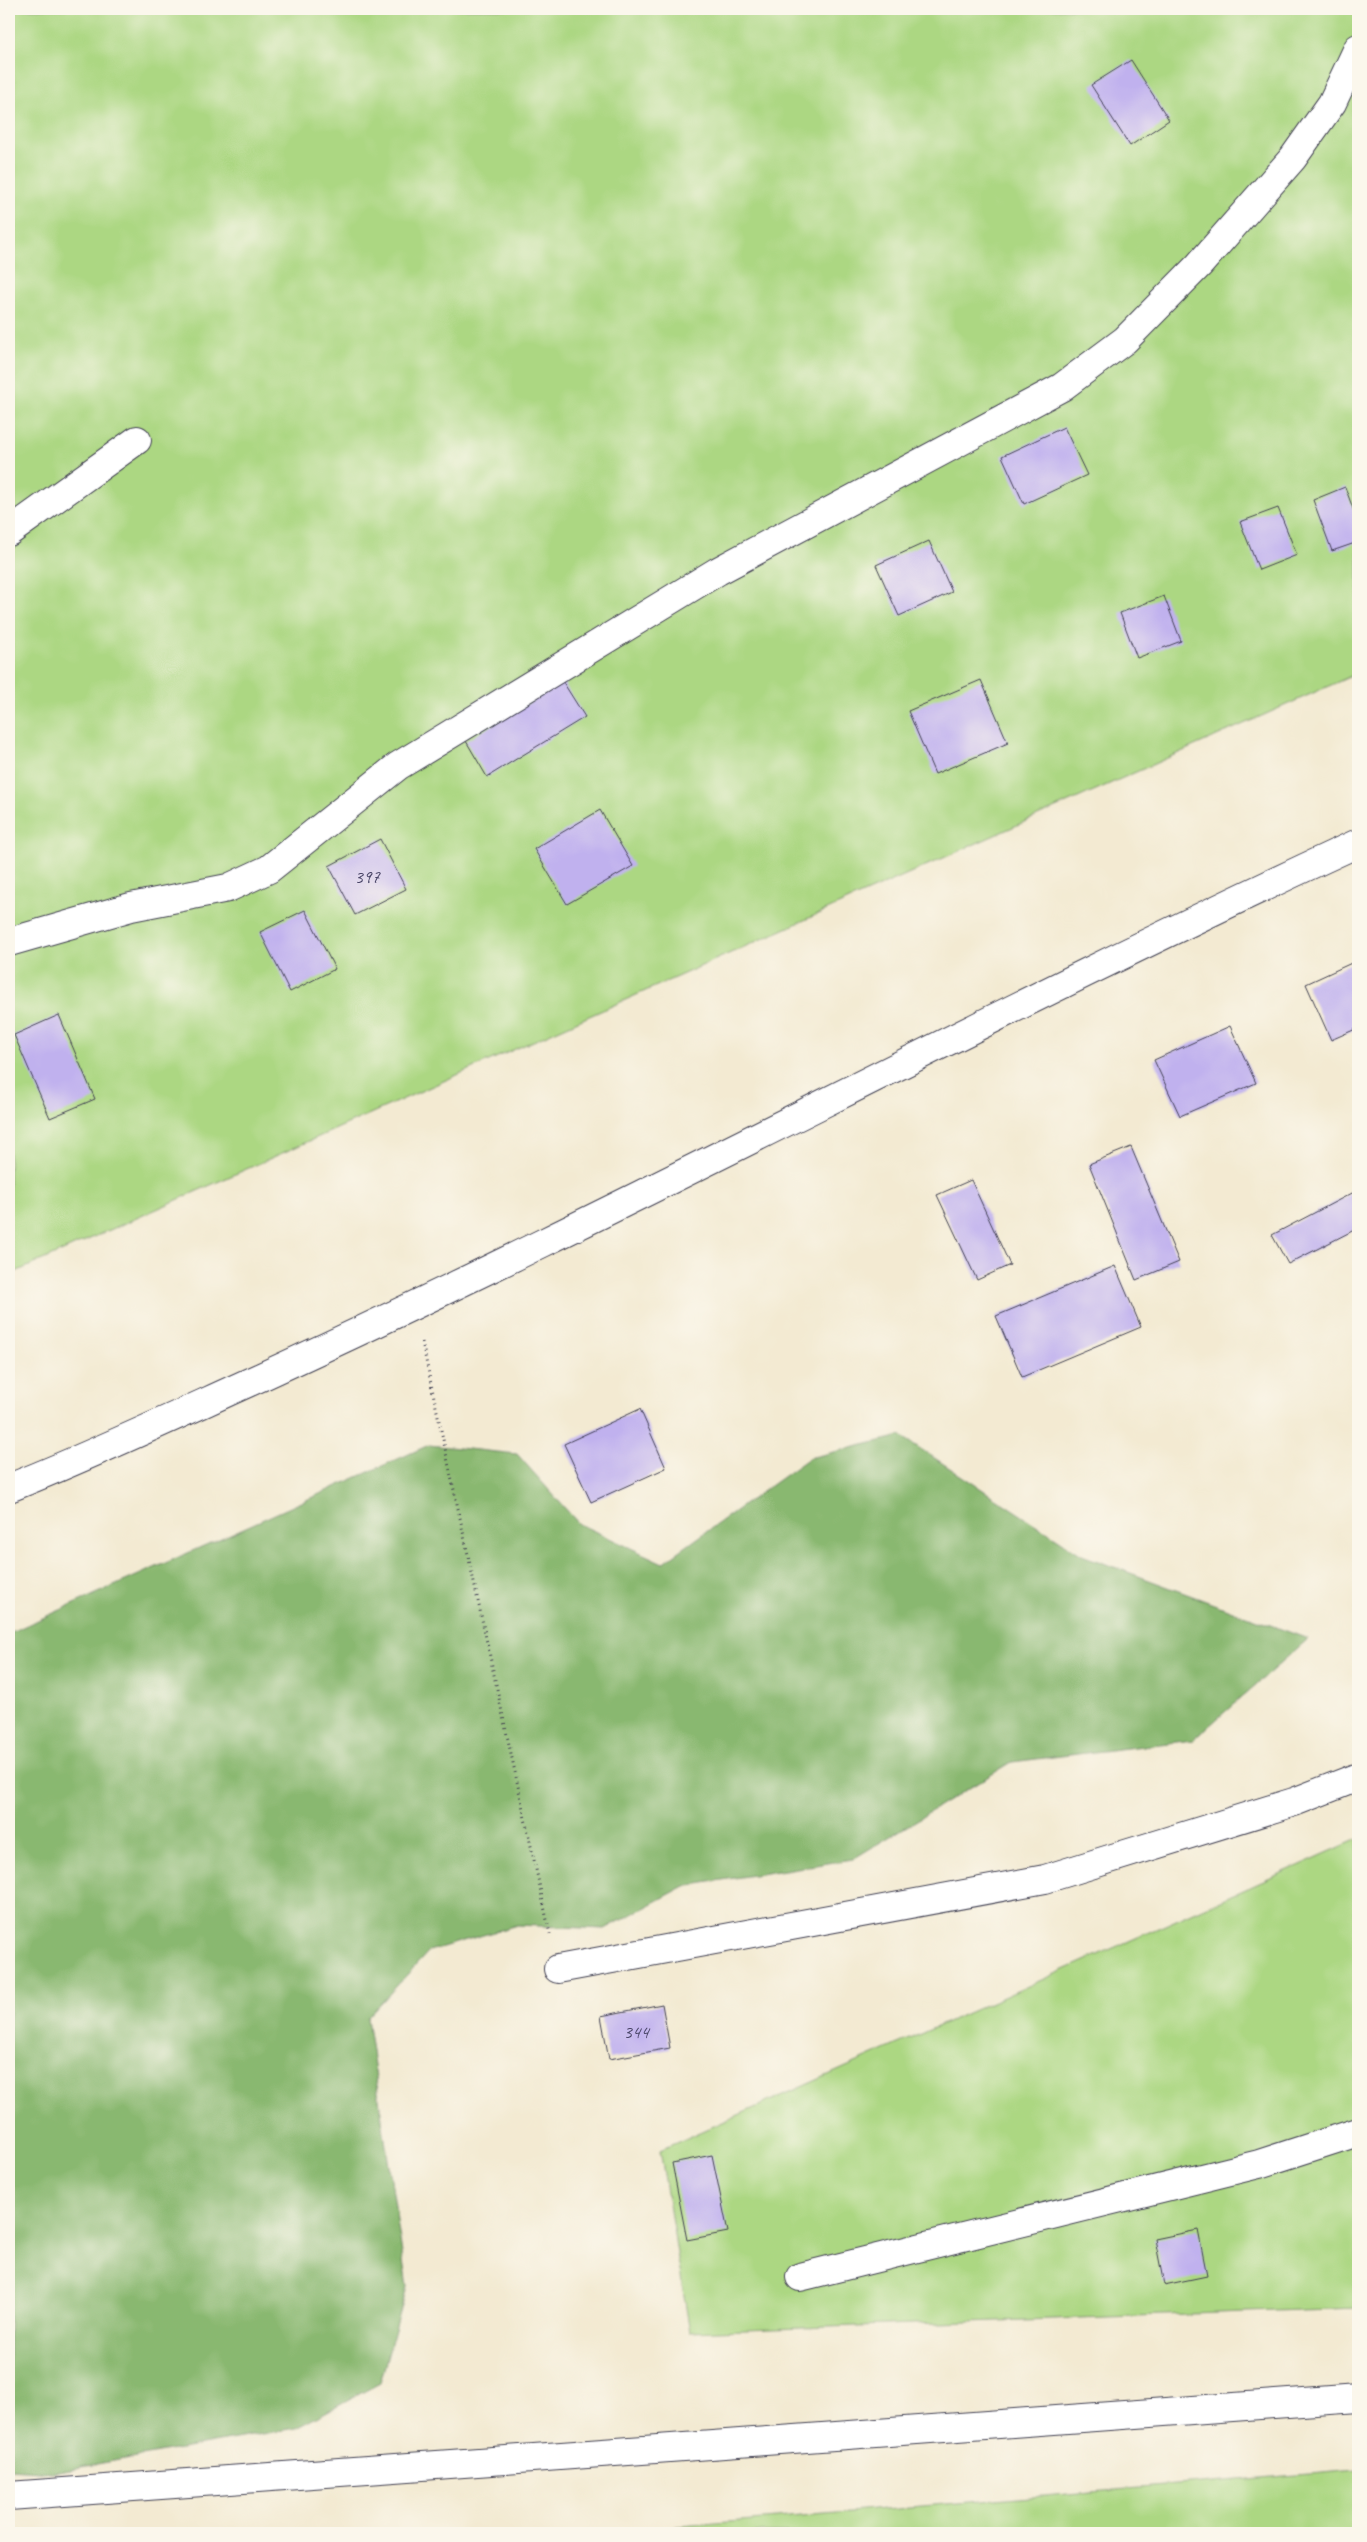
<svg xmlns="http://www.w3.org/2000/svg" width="1367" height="2542" font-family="Caveat,sans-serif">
  <rect width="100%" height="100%" fill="#fbf7ec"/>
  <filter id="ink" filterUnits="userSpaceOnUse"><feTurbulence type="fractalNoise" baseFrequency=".02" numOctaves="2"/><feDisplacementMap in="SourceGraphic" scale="10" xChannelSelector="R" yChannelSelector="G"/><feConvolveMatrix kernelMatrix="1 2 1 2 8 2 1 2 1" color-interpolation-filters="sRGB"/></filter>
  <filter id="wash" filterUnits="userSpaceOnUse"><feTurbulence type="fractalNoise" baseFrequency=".0096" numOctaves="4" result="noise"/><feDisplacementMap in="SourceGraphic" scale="20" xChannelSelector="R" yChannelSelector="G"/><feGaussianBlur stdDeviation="1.12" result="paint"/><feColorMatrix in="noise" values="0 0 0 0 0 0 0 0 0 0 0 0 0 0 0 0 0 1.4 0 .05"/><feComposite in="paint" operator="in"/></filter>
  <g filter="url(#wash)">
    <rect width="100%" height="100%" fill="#f3ead2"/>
    <!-- green -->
    <g fill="#acd782" stroke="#677c5e">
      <polygon points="9,9 1358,9 1358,673 9,1275"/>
      <polygon points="1358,1839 1358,2308 690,2332 660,2150"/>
      <polygon points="1358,2470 1358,2533 581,2533 607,2532"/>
    </g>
    <!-- forest -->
    <polygon fill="#89b870" stroke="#566d56" points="901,1436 1082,1555 1308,1639 1193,1740 1012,1762 853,1859 685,1886 605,1929 517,1925 429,1951 367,2018 407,2287 380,2383 296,2428 53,2472 9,2469 9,1633 429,1445 517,1454 579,1524 663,1563 809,1458"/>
    <g id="blocks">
      <!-- building -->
      <g fill="#c0b1ee">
        <polygon points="1131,60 1169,120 1130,146 1091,85"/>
        <polygon points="1064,427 1087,475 1024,504 1002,456"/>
        <polygon points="1345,487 1358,522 1358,542 1332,551 1313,500"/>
        <polygon points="1278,508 1297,555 1259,570 1240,522"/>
        <polygon points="929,541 952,592 899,616 876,565"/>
        <polygon points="1164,596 1181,641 1137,658 1120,613"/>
        <polygon points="981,680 1008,743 935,774 908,711"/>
        <polygon points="563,682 585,717 487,777 466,741"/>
        <polygon points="600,810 633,866 567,904 534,849"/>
        <polygon points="380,839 406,889 355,915 329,866"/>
        <polygon points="305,910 335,969 290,992 260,932"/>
        <polygon points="1358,960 1358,1028 1331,1040 1306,984"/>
        <polygon points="59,1015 95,1099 50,1118 14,1035"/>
        <polygon points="1230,1026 1256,1083 1180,1116 1154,1060"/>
        <polygon points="1131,1147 1179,1262 1136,1280 1089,1164"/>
        <polygon points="971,1180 1010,1265 977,1280 937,1195"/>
        <polygon points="1358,1190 1358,1228 1288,1264 1272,1235"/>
        <polygon points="1115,1266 1141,1327 1022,1377 996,1316"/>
        <polygon points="640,1409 666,1468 591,1502 564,1444"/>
        <polygon points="662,2004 670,2048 609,2059 601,2016"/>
        <polygon points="712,2155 728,2232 687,2240 672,2163"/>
        <polygon points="1198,2230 1207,2276 1164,2285 1155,2239"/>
      </g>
    </g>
  </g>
  <g filter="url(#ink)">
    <use href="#blocks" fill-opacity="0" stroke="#414052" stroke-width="1"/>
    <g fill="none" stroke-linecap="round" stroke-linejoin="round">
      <defs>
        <g id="minor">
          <polyline points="9,532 137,440"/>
          <polyline points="9,942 131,907 228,888 269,869 398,766 718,571 1062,387 1125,340 1199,265 1293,158 1332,103 1358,48"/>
          <path d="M9 1488C95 1454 179 1414 263 1376 632 1207 989 1013 1358 843"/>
          <polyline points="558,1969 1045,1879 1294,1802 1358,1777"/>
          <polyline points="800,2277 1259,2164 1358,2132"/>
          <polyline points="9,2496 1358,2398"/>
        </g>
      </defs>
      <!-- minor casing -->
      <use href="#minor" stroke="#414052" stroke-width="30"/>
      <!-- path -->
      <polyline stroke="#414052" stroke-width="3" stroke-dasharray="1 4" stroke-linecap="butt" points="422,1342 550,1934"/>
      <!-- minor -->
      <use href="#minor" stroke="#fff" stroke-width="28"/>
    </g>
  </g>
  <g text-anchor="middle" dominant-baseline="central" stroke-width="4" stroke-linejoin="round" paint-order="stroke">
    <!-- number labels -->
    <g font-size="19" fill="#4a4668">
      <text x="367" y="877">397</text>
      <text x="636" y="2032">344</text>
    </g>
  </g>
  <!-- margin -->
  <rect width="1367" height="2542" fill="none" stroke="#fbf7ec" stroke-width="30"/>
</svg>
